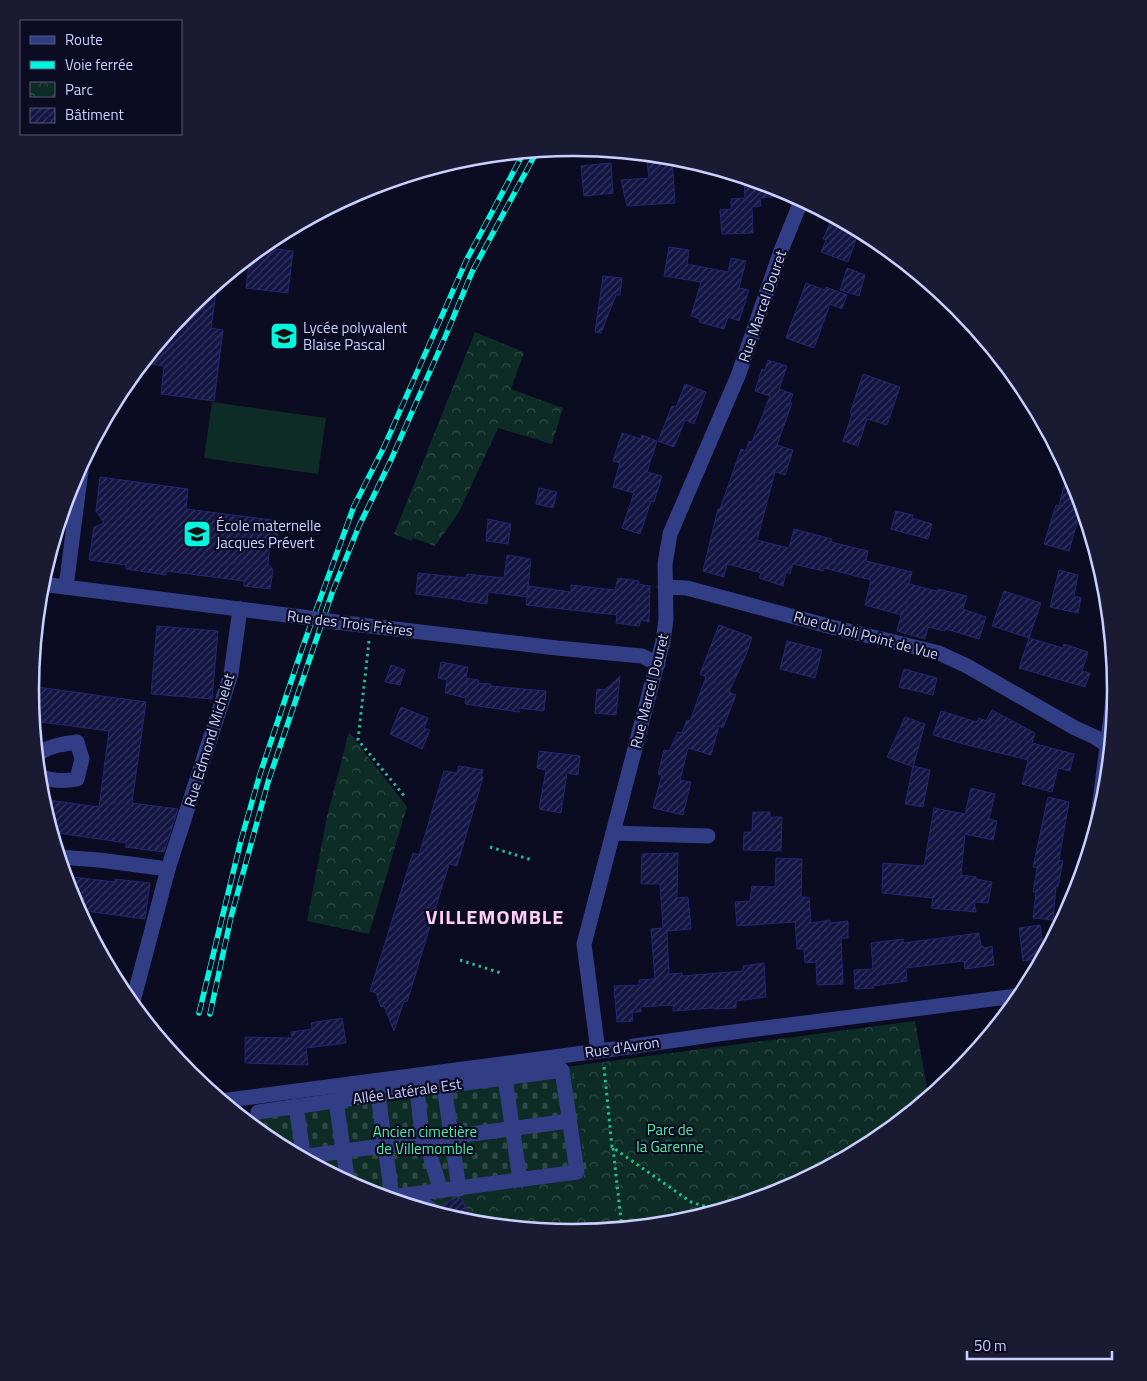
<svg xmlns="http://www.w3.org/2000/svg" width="1147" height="1381" font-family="'Titillium Web',sans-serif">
  <defs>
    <pattern id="cemetery-stones" width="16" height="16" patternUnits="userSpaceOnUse" patternTransform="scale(1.25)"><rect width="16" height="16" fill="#0d2c25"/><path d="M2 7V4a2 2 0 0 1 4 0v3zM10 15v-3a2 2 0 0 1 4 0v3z" fill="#2f4a46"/></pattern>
    <pattern id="park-crowns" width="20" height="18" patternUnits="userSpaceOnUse" patternTransform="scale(1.25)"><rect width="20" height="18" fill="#0d2c25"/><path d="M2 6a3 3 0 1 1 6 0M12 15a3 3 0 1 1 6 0" fill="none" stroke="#2f4a46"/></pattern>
    <pattern id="building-hatch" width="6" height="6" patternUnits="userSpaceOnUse" patternTransform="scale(1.25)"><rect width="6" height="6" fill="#151544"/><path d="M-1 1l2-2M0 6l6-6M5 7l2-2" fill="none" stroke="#363660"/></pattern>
  </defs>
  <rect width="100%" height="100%" fill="#0b0b21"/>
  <!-- grass -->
  <polygon fill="#0d2c25" points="212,402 326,418 318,474 204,458"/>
  <!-- cemetery -->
  <polygon fill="url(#cemetery-stones)" points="573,1066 588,1172 389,1200 365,1193 271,1142 251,1126 250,1121 256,1110"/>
  <!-- park -->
  <g fill="url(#park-crowns)">
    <polygon points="475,332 524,352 511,389 563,408 552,444 498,428 459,512 435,546 413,538 411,541 394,534"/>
    <polygon points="349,732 407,807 369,934 307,921 327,816"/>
    <polygon points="915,1021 929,1098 875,1143 781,1193 679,1224 573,1234 467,1223 389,1200 587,1172 573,1066"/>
  </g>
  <!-- building -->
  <g fill="url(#building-hatch)" stroke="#252573">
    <polygon points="646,154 672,157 675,203 627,206 621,180 649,178"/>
    <polygon points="611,163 613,193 584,196 581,166"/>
    <polygon points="744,177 782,188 793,195 760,198 761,206 752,207 753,233 722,234 720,210 731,209 731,199 745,198"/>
    <polygon points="834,216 850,225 848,230 858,234 848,262 821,252 826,240 823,239 830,223 831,224"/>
    <polygon points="261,247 293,251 288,293 246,288 250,256"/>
    <polygon points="669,247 689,250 687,264 728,272 731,258 746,261 739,288 749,290 739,321 728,317 724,329 699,322 700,319 691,316 701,282 664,276"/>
    <polygon points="847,268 865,275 859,296 840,290"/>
    <polygon points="603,276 622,278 620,295 616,295 601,333 595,332"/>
    <polygon points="806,283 825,290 826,287 847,295 842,309 830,304 814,348 786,338"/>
    <polygon points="217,284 211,328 223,330 214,401 161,394 164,366 143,363 189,306"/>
    <polygon points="768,360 787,366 779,389 793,394 790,402 792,403 777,445 793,450 785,475 775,472 757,540 789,548 794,529 832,539 831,542 868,551 866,561 912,572 909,584 937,591 938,589 967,596 963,609 986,617 979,639 946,629 945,631 928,627 925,639 897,631 901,615 865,605 871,580 824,568 823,571 793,564 790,574 786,572 783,586 759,578 761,573 727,564 724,577 703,571 718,509 720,509 741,449 746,451 749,441 752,442 770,396 755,391 762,369 765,370"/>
    <polygon points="863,374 900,387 887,425 867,419 858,446 843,441 852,414 850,413"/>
    <polygon points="685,384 706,392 694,424 685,420 674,447 658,441 672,406 676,407"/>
    <polygon points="622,433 641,439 642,435 657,441 647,472 662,476 654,502 651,501 640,534 622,528 634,493 613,487 620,463 613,461"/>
    <polygon points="1068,469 1076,483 1082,505 1069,551 1044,544 1056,505 1059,506"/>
    <polygon points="100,477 188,489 186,509 280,521 277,541 270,545 268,563 273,570 270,589 244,586 244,581 166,571 166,575 126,569 126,565 89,560 94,527 104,523 96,511"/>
    <polygon points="539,488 557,492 553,508 536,504"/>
    <polygon points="896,511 913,515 912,518 932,524 928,539 891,529"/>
    <polygon points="488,519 511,524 508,544 486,541"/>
    <polygon points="507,555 531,559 527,597 488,592 487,604 463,601 463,600 416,594 418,573 466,578 467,574 504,578"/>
    <polygon points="1059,570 1078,575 1074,596 1081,598 1078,613 1050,607"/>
    <polygon points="618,578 639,581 639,584 650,586 649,622 641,620 639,626 616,623 617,615 526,605 528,586 571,592 571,585 615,590"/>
    <polygon points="1004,591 1041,603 1029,638 992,626"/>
    <polygon points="719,625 752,637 746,655 729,692 736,695 723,728 719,726 711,755 688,748 680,780 691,782 683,815 653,808 662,775 658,774 664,750 669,751 678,732 682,733 687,720 690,721 706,677 700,674"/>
    <polygon points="157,626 218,631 212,699 151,694"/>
    <polygon points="1029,638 1063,648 1064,644 1088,652 1082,671 1090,673 1085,687 1019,668"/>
    <polygon points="787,641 822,650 815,678 780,669"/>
    <polygon points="441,662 468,667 466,678 479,680 478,683 491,684 491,686 546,691 544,711 519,708 519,712 465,704 466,698 445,693 447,680 438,678"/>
    <polygon points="391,665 405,670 400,685 385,682"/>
    <polygon points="904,669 937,678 933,695 899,687"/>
    <polygon points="620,676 616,715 595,713 597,689 605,690"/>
    <polygon points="30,686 146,702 132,803 178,809 164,852 125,847 127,843 51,832 41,799 99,807 109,731 33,721"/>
    <polygon points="401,707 428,718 424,728 430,730 422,749 390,734"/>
    <polygon points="992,710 1035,733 1032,743 1074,754 1070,771 1058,768 1052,792 1022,784 1028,760 967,745 933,735 941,711 977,722 979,718 986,721"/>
    <polygon points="905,717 925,724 913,767 887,757"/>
    <polygon points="539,751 580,756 578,775 567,773 561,813 539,809 546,770 537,768"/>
    <polygon points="459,766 483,770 481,777 483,777 457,866 449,864 407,1002 404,1001 394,1031 384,1006 381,1007 376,993 370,991 413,853 419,855 444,771 457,773"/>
    <polygon points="913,766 930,770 923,807 905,804"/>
    <polygon points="971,788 995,794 989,819 997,821 993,840 965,834 961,875 976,877 976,879 992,882 988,903 974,902 976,912 931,908 933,898 882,893 883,863 924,866 934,808 965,814"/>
    <polygon points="1048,797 1069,802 1059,860 1063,861 1058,887 1056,886 1053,920 1033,918 1036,892 1033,892 1037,868 1033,867"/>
    <polygon points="753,812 770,812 770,817 782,817 781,851 743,850 744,832 752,832"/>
    <polygon points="678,853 677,898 688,897 691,929 667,931 669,974 682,973 682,976 743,971 743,966 764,963 766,997 736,1001 736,1008 714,1009 714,1008 673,1011 673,1005 641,1007 641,1012 632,1012 633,1021 617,1022 614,986 639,985 639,980 655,979 651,929 663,928 660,884 641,884 642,854"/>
    <polygon points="776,858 802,859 801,897 809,897 811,923 830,920 830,923 848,921 848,938 841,938 843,984 817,985 816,962 805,963 804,949 797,949 795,922 737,926 735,902 750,901 752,886 775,887"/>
    <polygon points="64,876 115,882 115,879 150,883 145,919 78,910 71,898"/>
    <polygon points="1040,925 1045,957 1044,958 1023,961 1019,928"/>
    <polygon points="979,933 981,946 983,946 984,948 992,946 994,965 965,969 964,961 906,968 907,981 873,986 874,988 855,989 854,970 873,969 871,943 903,939 903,943"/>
    <polygon points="342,1018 346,1043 306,1048 308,1065 245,1063 245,1037 292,1038 291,1032 312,1029 311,1023"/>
    <polygon points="456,1198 461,1198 474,1224 450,1218 443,1204"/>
  </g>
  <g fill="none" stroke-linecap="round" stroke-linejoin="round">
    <!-- path -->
    <g stroke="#22bd95" stroke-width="3" stroke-dasharray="2.5 4" stroke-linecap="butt">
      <polyline points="369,641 358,740 406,798"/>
      <polyline points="490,847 532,860"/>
      <polyline points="460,960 501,973"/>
      <polyline points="604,1067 612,1147 691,1202 720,1211"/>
      <polyline points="613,1148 622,1229"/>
    </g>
    <!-- minor -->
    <g stroke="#313e85" stroke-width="15">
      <polyline points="41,584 302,617"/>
      <polyline points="66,587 82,463"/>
      <polyline points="665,587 687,588 832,627 939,653 967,666 1075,728 1095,737 1111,748"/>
      <polyline points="336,622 557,648 642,656 658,664"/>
      <path d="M36 756C46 746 63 744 77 742L82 759 77 779C63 782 52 781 38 776"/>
      <polyline points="1096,832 1116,677"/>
      <polyline points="613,833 708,836"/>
      <polyline points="59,857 99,860 168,869 132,1005"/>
      <polyline points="168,869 231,674 240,609"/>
      <polyline points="598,1051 584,944 663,641 666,619 665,564 670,534 738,376 782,248 802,199"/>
      <polyline points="505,1078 520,1180"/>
      <polyline points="444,1086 459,1189"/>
      <polyline points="417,1089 421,1126 441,1191"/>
      <polyline points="378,1095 392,1197"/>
      <polyline points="221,1101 614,1049 718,1034 1024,995"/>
      <polyline points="336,1101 348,1183"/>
      <polyline points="296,1106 304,1160"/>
      <polyline points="258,1112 417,1089 444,1086 556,1071"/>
      <polyline points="300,1157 569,1121"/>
      <polyline points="384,1198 577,1172 562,1070"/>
      <polyline points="409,1206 425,1205 437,1214"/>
    </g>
    <defs>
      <g id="rail">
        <polyline points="199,1013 241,840 260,774 303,646 354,506 384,447 467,259 524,152"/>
        <polyline points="210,1014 231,917 268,782 332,593 359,526 390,462 446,335 472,272 537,151"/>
      </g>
    </defs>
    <!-- rail casing -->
    <use href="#rail" stroke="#00f6df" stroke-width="5.5"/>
    <!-- rail -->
    <use href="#rail" stroke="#0b0b21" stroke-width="4" stroke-dasharray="11" stroke-linecap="butt"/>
    <!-- minor-bridge -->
    <polyline stroke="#313e85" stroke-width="15" points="302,617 336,622"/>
  </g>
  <!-- icons -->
  <defs>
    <symbol id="school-square" viewBox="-11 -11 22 22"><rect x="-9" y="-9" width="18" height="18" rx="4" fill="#00f6df" stroke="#0b0b21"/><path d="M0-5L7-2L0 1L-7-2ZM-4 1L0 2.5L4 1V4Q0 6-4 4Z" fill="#111"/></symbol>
  </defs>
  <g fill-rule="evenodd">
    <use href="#school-square" x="268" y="320" width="32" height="32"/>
    <use href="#school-square" x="181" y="518" width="32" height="32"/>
  </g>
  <g text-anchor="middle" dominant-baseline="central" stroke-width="4.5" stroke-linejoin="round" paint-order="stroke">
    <!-- street labels -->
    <g font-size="15" fill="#cbcfff" stroke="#0b0b21">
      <text transform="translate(762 306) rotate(-71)">Rue Marcel Douret</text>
      <text transform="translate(350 623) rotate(7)">Rue des Trois Frères</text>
      <text transform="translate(866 635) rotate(15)">Rue du Joli Point de Vue</text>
      <text transform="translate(649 691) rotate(-76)">Rue Marcel Douret</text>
      <text transform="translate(209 740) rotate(-73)">Rue Edmond Michelet</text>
      <text transform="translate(622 1047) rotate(-8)">Rue d'Avron</text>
      <text transform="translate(407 1091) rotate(-8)">Allée Latérale Est</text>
    </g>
    <!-- poi labels -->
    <g font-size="15" fill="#cbcfff" stroke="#0b0b21" text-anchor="start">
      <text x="303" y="327">Lycée polyvalent<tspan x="303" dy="17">Blaise Pascal</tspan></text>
      <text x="216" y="525">École maternelle<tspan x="216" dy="17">Jacques Prévert</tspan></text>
    </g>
    <!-- park labels -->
    <g font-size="15" fill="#4ceaa4" stroke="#0b0b21">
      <text x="670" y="1129">Parc de<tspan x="670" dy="17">la Garenne</tspan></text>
      <text x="425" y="1131">Ancien cimetière<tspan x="425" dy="17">de Villemomble</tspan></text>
    </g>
    <!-- district labels -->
    <g font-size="20" font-weight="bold" letter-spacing="1" fill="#ffcdf7" stroke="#0b0b21">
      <text x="495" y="916">VILLEMOMBLE</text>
    </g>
  </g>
  <!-- crop -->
  <path d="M0 0H1147V1381H0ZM39 690a534 534 0 1 1 1068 0a534 534 0 1 1-1068 0Z" fill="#1a1b33" fill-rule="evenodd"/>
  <path fill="none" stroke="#cbcfff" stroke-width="2.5" d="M39 690a534 534 0 1 1 1068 0a534 534 0 1 1-1068 0Z"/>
  <!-- legend -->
  <rect x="20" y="20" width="162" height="115" fill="#0b0b21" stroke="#58597a"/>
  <rect x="30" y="36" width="25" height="8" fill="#313e85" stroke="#58597a"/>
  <text x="65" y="45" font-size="15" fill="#cbcfff">Route</text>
  <rect x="30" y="61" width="25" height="8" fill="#00f6df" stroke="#58597a"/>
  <text x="65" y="70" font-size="15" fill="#cbcfff">Voie ferrée</text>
  <rect x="30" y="82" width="25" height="15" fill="url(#park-crowns)" stroke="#58597a"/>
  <text x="65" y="95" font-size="15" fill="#cbcfff">Parc</text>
  <rect x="30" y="108" width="25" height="15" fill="url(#building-hatch)" stroke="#58597a"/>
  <text x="65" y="120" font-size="15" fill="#cbcfff">Bâtiment</text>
  <!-- scale -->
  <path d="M967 1351v8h145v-8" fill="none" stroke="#cbcfff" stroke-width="2.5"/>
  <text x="974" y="1351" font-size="15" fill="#cbcfff" stroke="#0b0b21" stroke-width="4" paint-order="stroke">50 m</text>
</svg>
